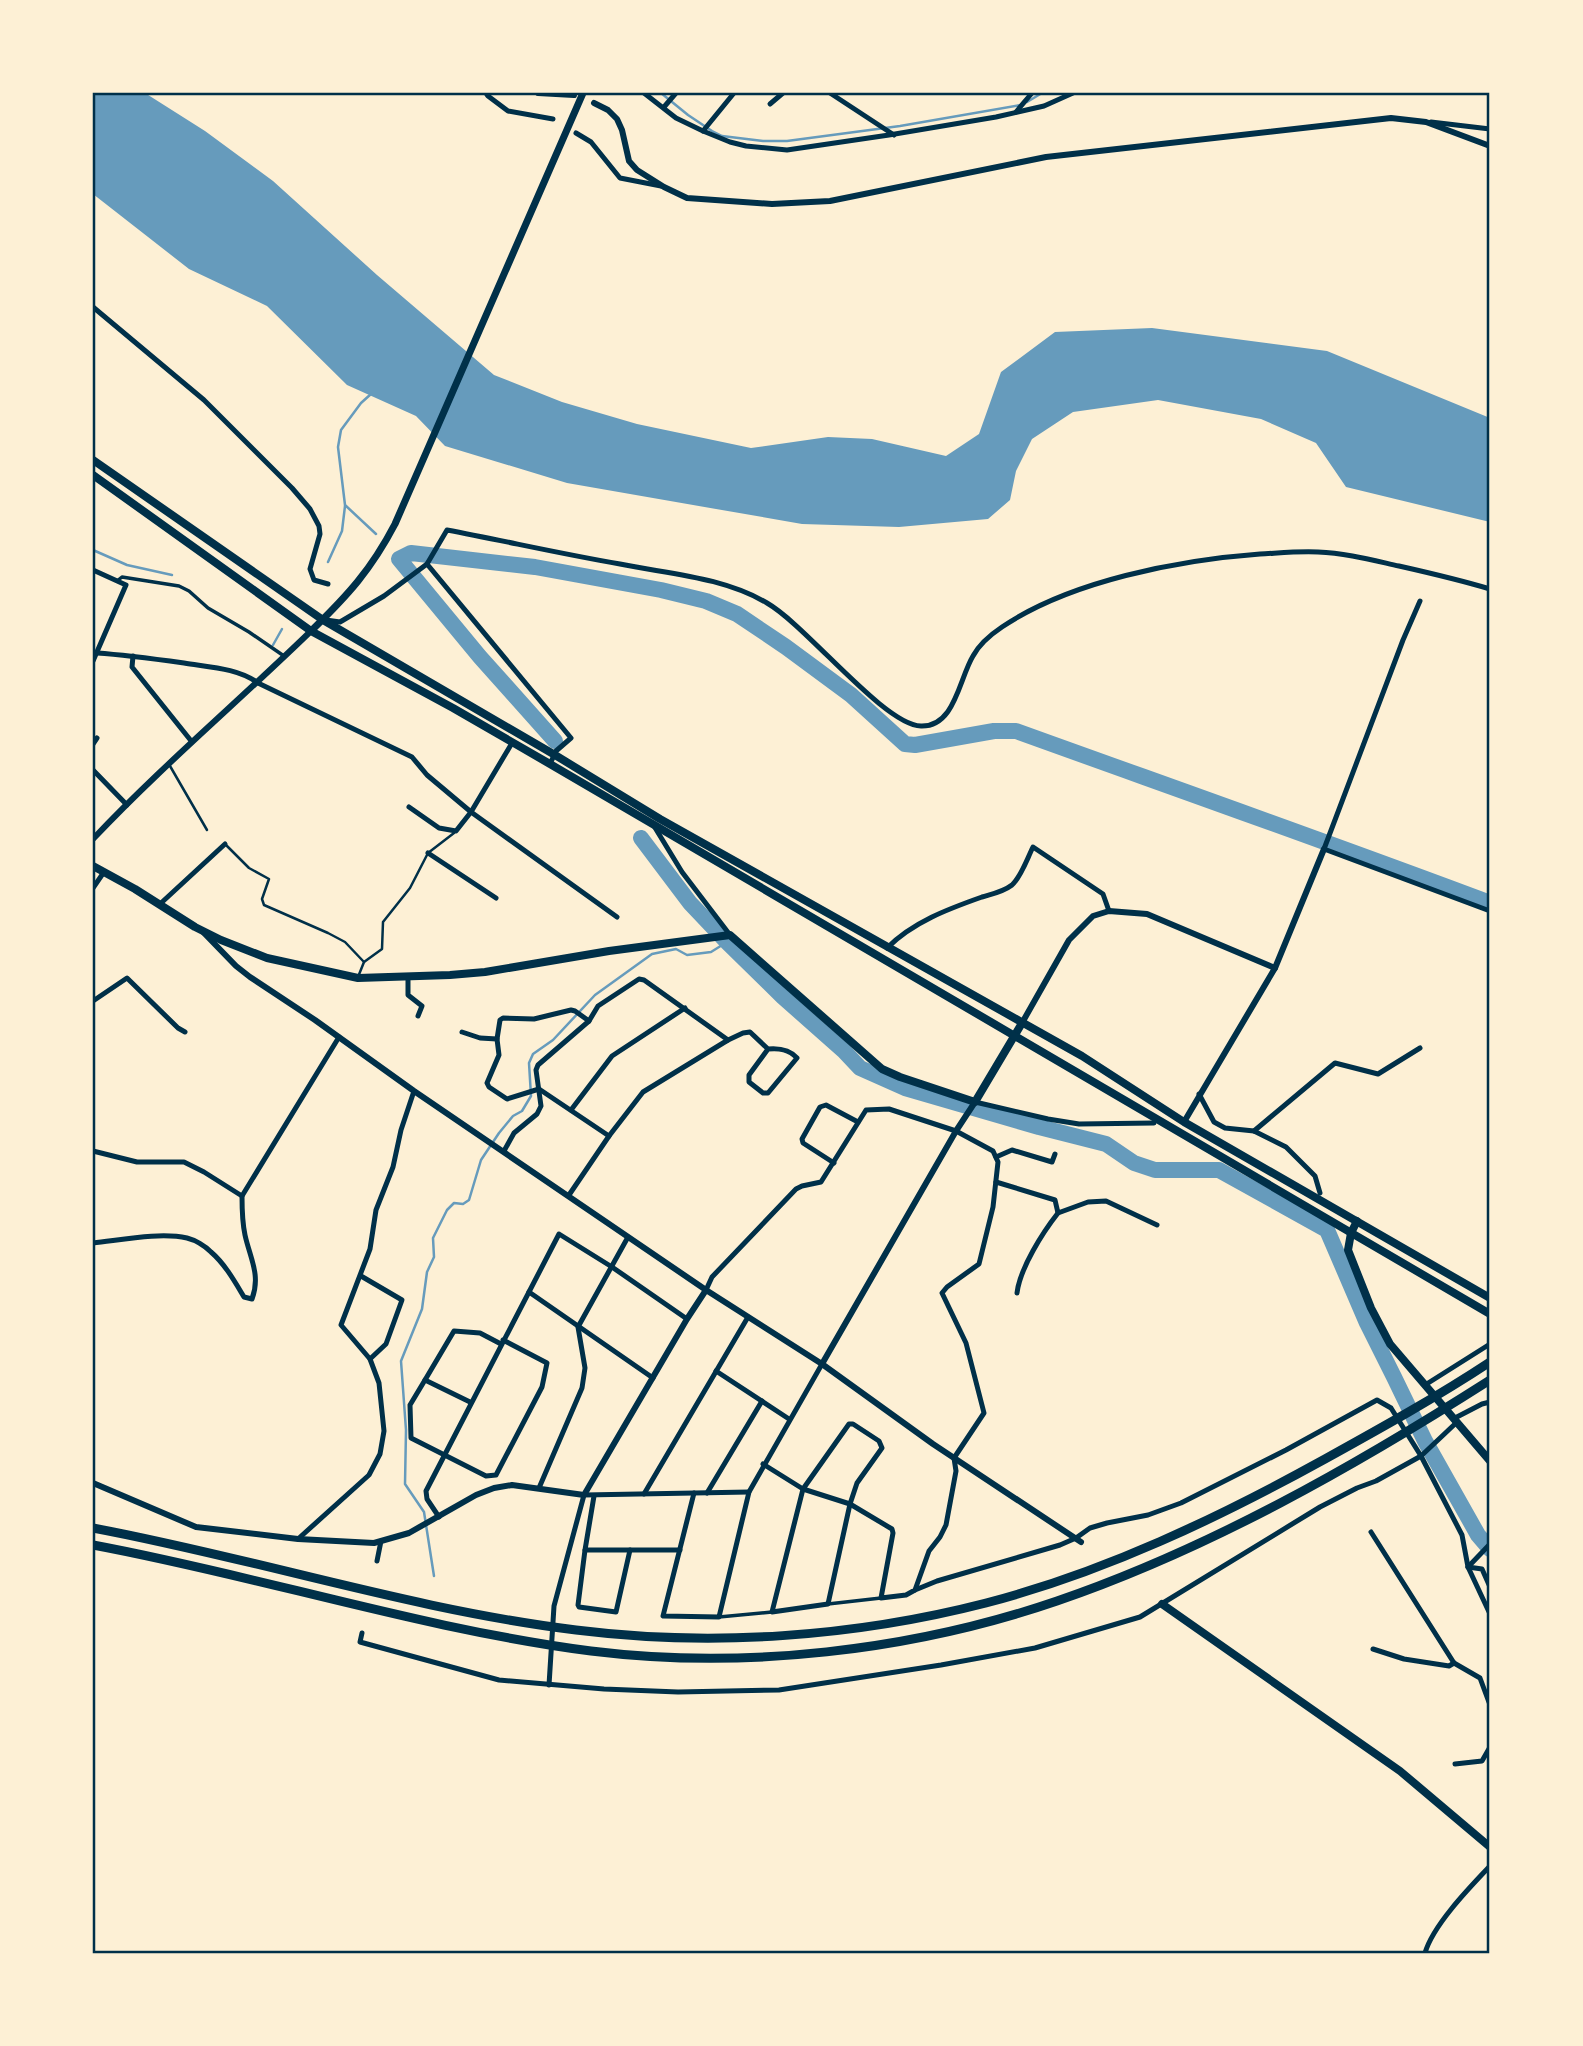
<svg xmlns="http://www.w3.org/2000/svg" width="1583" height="2046" font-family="'Alegreya Sans',sans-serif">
  <rect width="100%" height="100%" fill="#fdf0d5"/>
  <!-- water -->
  <polygon fill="#669bbc" points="93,93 145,93 205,131 273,181 377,275 494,375 562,402 637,424 751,448 828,437 872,439 946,456 979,434 1001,372 1055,332 1152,328 1327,351 1490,418 1490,522 1346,487 1316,443 1261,419 1158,400 1073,412 1032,439 1016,471 1010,500 988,519 899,527 802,524 567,483 445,446 416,416 347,385 267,306 189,269 93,194"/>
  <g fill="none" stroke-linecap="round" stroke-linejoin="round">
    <!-- stream -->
    <g stroke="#669bbc" stroke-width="2.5">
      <polyline points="661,93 688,115 712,131 722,136 763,141 787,141 900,126 1021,105"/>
      <polyline points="1027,102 1042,93"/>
      <polyline points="371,394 361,403 341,430 338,447 345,505 376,534"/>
      <polyline points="93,550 127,565 172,575"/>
      <polyline points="395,554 399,559"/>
      <polyline points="328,562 342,531 345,506"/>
      <polyline points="273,645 282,629"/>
      <polyline points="434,1576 424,1512 405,1484 406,1430 401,1361 422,1309 427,1272 434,1257 433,1238 447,1210 454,1203 463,1204 469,1200 481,1160 499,1133 513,1116 522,1111 531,1096 529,1063 533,1054 553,1040 595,995 652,954 676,949 687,955 711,952 727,942"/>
    </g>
    <!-- river -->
    <g stroke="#669bbc" stroke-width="16">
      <path d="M555 741 480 657 399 559 411 553 535 567 661 590 706 601 737 614 786 647 851 695 905 744 915 745 994 731H1016C1174 788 1333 844 1490 903"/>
      <polyline points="641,838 690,903 727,942 783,997 844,1051 860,1068 905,1088 1039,1127 1106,1144 1134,1163 1155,1170 1219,1170 1327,1230 1367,1323 1394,1377 1425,1441 1478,1535 1490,1549"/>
    </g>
    <!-- service -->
    <g stroke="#003049" stroke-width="2.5">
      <polyline points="170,766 207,830"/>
      <polyline points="225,844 249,868 269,879 262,899 264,905 328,933 345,942 364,962 358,977"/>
      <polyline points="364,962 382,949 383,922 410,888 428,853 454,833"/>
    </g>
    <!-- pedestrian -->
    <g stroke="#003049" stroke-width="3.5">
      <polyline points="117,581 122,577 179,586 189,591 208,608 249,632 284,656"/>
      <polyline points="828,1604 881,1598"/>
      <polyline points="719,1617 772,1612"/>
    </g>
    <!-- minor -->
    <g stroke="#003049" stroke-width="5">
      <polyline points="486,93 488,96 508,111 553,119"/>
      <polyline points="644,93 676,118 703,131 730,142 746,146 787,150 889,135 996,117 1044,106 1073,93"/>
      <polyline points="830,93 894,135"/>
      <polyline points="770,104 783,93"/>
      <polyline points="664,107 676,93"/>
      <polyline points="1016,112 1032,93"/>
      <polyline points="1431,122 1490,129"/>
      <polyline points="703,131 734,93"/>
      <polyline points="576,133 591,142 620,178 661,186"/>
      <polyline points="93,307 204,400 292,488 310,509 319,526 320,534 310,569 314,580 328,584"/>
      <polyline points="427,564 571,738 556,751 550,764"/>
      <polyline points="93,570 126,585 93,661"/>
      <polyline points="1420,601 1403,640 1324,849 1490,911"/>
      <path d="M326 620 340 622 384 596 427 564 447 530C505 541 562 554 620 564 669 574 723 577 767 603 807 626 884 725 921 726 955 727 959 679 973 656 980 643 990 635 1002 627 1070 581 1178 560 1260 554 1279 553 1299 551 1318 552 1346 553 1372 560 1399 566 1430 573 1460 580 1490 589"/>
      <path d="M97 653C126 655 155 659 184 663 208 667 238 668 258 683L412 757 427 775 471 812 617 917"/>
      <polyline points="133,656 132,667 192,742"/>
      <polyline points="93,744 97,738"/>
      <polyline points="93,770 127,805"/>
      <polyline points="409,807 439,828 456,831 471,812 512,743"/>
      <polyline points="654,826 682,872 730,935"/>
      <polyline points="428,853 496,898"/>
      <polyline points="93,888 104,872"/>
      <polyline points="160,904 225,844"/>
      <path d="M887 948C913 922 948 909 982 897 992 894 1003 892 1012 885 1021 877 1027 859 1033 847L1103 894 1109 911"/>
      <polyline points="408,976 408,995 422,1006 418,1016"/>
      <polyline points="93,1001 127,978 178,1028 185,1032"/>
      <polyline points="462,1032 480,1038 497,1039"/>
      <path d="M726 1041 743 1033 750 1032 768 1049C779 1048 789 1049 797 1058L768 1093H763L749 1082V1075L768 1049"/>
      <polyline points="539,1089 507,1099 489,1087 487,1083 499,1055 497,1039 500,1020 503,1018 534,1019 571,1010 575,1011 589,1021"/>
      <polyline points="539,1089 609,1136"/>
      <polyline points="1199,1094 1214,1122 1225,1128 1254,1131 1286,1147 1315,1176 1320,1193"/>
      <polyline points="975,1102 1048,1119 1079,1124 1154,1123"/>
      <polyline points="571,1110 612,1056 685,1008"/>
      <polyline points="1254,1131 1335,1063 1378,1074 1420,1048"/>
      <polyline points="93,1151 137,1162 184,1162 204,1172 242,1196"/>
      <polyline points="504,1151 514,1133 537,1114 541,1106 536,1070 538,1065 589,1021 598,1006 639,979 644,980 728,1040 643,1092 609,1136 569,1195"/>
      <polyline points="996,1157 1012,1150 1052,1162 1055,1154"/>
      <polyline points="834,1163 803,1143 802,1139 820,1107 826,1105 858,1122"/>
      <polyline points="996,1182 1055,1200 1058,1213 1088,1202 1106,1201 1157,1225"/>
      <path d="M93 1243C121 1240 160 1232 187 1238 195 1240 205 1246 211 1252 225 1264 235 1282 244 1297L252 1299C261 1275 250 1258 245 1235 242 1221 242 1209 242 1196L339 1037"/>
      <polyline points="361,1276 402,1300 386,1344 370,1359"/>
      <polyline points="706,1290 712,1277 796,1189 802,1186 821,1182 866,1110 889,1109 956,1131 993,1151 998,1162 993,1207 979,1264 947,1287 942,1293 966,1343 984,1413 954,1458 956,1471 946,1525 940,1537 929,1551 915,1590 906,1595 881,1598 893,1533 892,1529 850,1504 803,1489 763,1464"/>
      <polyline points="529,1292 653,1378"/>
      <path d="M1017 1293C1020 1268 1043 1232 1058 1213"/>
      <polyline points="716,1371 789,1419"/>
      <polyline points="425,1380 454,1331 480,1333 501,1344"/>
      <polyline points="1425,1385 1490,1344"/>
      <polyline points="470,1402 425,1380 410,1405 411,1438 486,1476 496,1475 542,1387 547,1363 503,1340"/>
      <polyline points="1453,1419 1482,1404 1490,1402"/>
      <polygon points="849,1424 853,1424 879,1441 882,1448 857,1483 850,1504 828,1604 772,1612 803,1489"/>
      <polyline points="539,1488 582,1388 585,1368 578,1327 628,1237"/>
      <polyline points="694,1493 663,1616 719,1617 749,1492 822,1364"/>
      <polyline points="707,1493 762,1401"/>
      <polyline points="644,1494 748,1317"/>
      <polyline points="594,1496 585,1550 680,1550"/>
      <polyline points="439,1517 427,1499 426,1491 559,1234 612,1267 687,1319"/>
      <polyline points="1371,1532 1454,1663 1480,1678 1490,1705"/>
      <polyline points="298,1539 369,1475 380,1454 384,1431 379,1383 370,1359 341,1325 370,1249 376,1210 393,1167 401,1130 414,1091"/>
      <polyline points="585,1550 578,1605 579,1607 616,1612 630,1550"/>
      <polyline points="377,1561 381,1541"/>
      <polyline points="1468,1567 1482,1569 1490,1587"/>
      <polyline points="1468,1567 1490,1544"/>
      <polyline points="915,1590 937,1581 1060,1545 1076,1538 1090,1528 1107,1523 1148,1515 1181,1503 1286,1450 1377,1400 1391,1408 1421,1456 1462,1535 1468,1567 1490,1614"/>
      <polyline points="362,1633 360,1642 499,1680 604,1689 678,1692 779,1690 941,1665 1035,1648 1140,1617 1320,1507 1357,1488 1376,1481 1421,1456 1456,1423"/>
      <polyline points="1373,1649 1404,1659 1449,1666 1454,1663"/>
      <polyline points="549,1685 554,1606 584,1495 749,1492"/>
      <polyline points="1455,1764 1482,1761 1490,1747"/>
      <path d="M1425 1953C1433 1925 1470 1887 1490 1866"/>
    </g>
    <!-- tertiary -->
    <g stroke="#003049" stroke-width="6">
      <polyline points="538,93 574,95"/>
      <polyline points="594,103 608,110 617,119 622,130 629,161 637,170 664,187 687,198 772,204 830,201 1046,157 1391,118 1426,122 1490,146"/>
      <path d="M93 839C162 766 239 701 311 631"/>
      <polyline points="204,933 236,966 250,977 315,1020 414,1091 706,1290 822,1364 933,1444 1081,1542"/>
      <polyline points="1022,1023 1069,940 1093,916 1109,911 1147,914 1275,968"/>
      <polyline points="1184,1122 1275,968 1324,849"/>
      <polyline points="822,1364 956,1131 975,1102"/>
      <polyline points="93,1483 196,1527 298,1539 374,1543 409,1533 476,1495 494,1488 512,1485 584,1495 687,1319 706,1290"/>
    </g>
    <!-- secondary -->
    <path stroke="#003049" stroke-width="7" d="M311 631C348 595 371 570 395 524L583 93"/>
    <!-- primary -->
    <g stroke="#003049" stroke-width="8">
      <polyline points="93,866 135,889 195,927 221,940 267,958 358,978 450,975 485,972 609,951 730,935 882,1069 900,1077 975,1102 1022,1023"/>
      <polyline points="1357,1221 1351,1233 1348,1250 1371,1308 1390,1344 1490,1461"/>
      <polyline points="1162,1604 1400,1771 1490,1847"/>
    </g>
    <!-- trunk -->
    <g stroke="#003049" stroke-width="8">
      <polyline points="93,460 323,620 555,755 660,819 1082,1056 1184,1122 1490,1298"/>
      <polyline points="93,475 311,631 453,708 550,764 1490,1314"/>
    </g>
    <!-- motorway -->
    <g stroke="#003049" stroke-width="9">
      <path d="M93 1528C254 1558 413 1610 576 1630 712 1647 854 1637 986 1603 1105 1572 1218 1518 1325 1459 1381 1428 1437 1397 1490 1362"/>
      <path d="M93 1545C260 1576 422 1629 591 1651 744 1670 911 1651 1057 1601 1209 1549 1355 1466 1490 1380"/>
    </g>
  </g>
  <!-- border -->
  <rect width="1583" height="2046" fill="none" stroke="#fdf0d5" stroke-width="189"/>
  <rect x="94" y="94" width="1394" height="1858" fill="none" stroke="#003049" stroke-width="2.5"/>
</svg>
